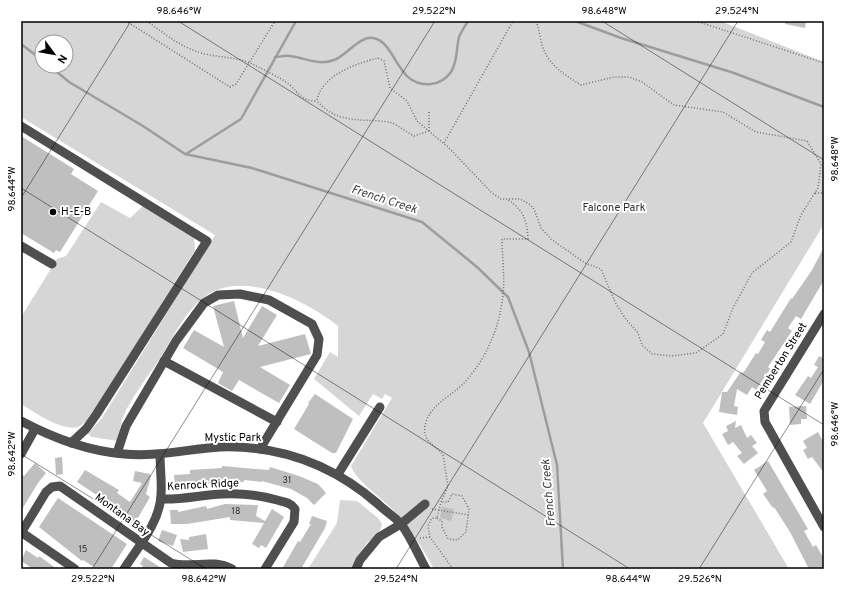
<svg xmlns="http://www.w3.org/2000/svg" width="845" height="590" font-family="Overpass,sans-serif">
  <rect width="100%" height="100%" fill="#fff"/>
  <!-- green -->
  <g fill="#d6d6d6" fill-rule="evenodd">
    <path d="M21 21H720L824 62V224L703 423 789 569H434C423 548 409 528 393 510 381 497 356 481 351 466L392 398 385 394 382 399 373 394 359 416 314 379 330 352 338 357V326C307 301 245 270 207 295 185 310 173 338 159 360 148 376 130 400 123 417 120 424 120 433 118 441L92 437 88 434 102 418 215 235 21 117ZM42 42H66V66H42Z"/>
    <path d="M101 202 130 218 143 206 194 237 195 250 91 417C87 420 82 425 78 427 63 432 34 412 21 404V317L57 259 66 256Z"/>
    <polygon points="340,500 357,501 378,518 382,524 379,533 367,543 352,569 308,569 337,523"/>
  </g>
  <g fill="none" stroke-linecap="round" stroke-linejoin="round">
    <!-- stream -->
    <g stroke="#9d9d9d" stroke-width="2.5">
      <polyline points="575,21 621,38 734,73 824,107"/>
      <polyline points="21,44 42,60"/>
      <path d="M275 57C280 57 285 55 290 56 306 58 319 66 334 60 346 56 359 36 373 38 397 42 396 88 431 84 440 83 446 79 451 72 458 61 456 49 459 37 461 32 465 26 468 21"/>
      <polyline points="50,66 69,82 143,126 185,154 252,168 422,222 477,267 508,297 529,352 557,465 563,569"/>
      <polyline points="186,154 241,119 296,21"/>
    </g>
  </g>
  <!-- building -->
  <g fill="#bfbfbf">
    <polygon points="786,21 806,21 805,28 785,24"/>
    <polygon points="21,136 74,169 71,174 98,191 60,252 56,250 54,253 21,233"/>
    <polygon points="824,247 824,280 801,319 796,316 788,328 792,331 768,367 770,369 756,390 752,387 747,395 737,389 734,406 738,407 737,415 719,412 722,392 727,392 740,373 744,372 756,353 758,354 765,342 761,340 767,330 770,332 791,298 792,299 812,270"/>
    <polygon points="234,301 243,338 262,306 277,315 258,346 305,334 311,354 260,367 290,385 279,403 239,380 232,391 218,383 223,372 183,348 194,330 224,347 213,306"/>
    <polygon points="819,356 823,358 824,357 824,380 810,404 795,395 808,376 811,378 818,367 814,365"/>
    <polygon points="315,394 353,419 336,453 332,453 294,429 309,404 308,403"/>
    <polygon points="806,406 807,419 801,419 801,424 790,425 789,407"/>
    <polygon points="736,421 735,428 741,425 747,438 751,435 757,443 752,446 758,453 744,464 737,456 742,453 733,442 728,445 722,434 728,431 726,426"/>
    <polygon points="818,432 824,443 824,473 812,457 808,459 803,450 807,448 803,441"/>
    <polygon points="62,457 63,474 56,475 55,458"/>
    <polygon points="768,461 808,529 804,531 813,547 816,545 824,559 824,569 809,569 790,532 774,507 773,508 763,494 767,491 754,470"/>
    <polygon points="35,463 46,473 38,483 21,511 21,474 24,476"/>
    <polygon points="222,466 269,470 270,467 299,476 318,484 326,493 314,505 307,498 291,489 262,481 262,482 244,480 244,482 216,480 216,483 175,487 174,475 190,474 190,470 222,468"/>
    <polygon points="85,470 119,490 117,493 130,502 142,483 133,481 135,471 150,474 151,476 146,494 150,497 135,523 129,519 130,517 77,482"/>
    <polygon points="58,498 127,544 111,569 97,569 83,560 82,561 39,527"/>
    <polygon points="225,504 258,505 256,516 265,521 272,509 284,517 266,548 261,545 259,548 252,544 264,523 230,520 230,517 187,524 171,524 170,510 178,510 178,512 206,506 207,509"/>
    <polygon points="442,507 454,509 451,521 440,518"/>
    <polygon points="312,516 327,521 325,528 301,569 282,569 298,541 300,542 311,524 309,524"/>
    <polygon points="162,530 177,535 173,546 158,541"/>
    <polygon points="206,534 208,549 183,552 180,539 189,540 189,537"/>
    <polygon points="26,550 38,558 39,556 57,569 33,569 21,561"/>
    <polygon points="144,557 163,569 141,569 143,566 140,564"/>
  </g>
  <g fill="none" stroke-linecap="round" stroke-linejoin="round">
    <!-- path -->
    <g stroke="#717171" stroke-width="1.5" stroke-dasharray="1 2" stroke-linecap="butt">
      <polyline points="126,21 230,87 236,84 275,21"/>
      <path d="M147 21C165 34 183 49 205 54 223 58 242 57 258 67 268 72 281 78 290 85 300 95 302 101 317 101"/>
      <polyline points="696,21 824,63"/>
      <path d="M429 131 414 136C406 132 397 124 389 122 362 118 338 125 317 101 320 76 357 63 378 58L384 61 390 88 407 101 417 121 448 147 492 193 501 199H520L529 204 534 209 541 228 551 239 585 263 601 269 616 304 625 318 638 333 642 345 652 354 672 356 696 353 723 334 733 308 752 273 791 242 801 215 818 188 821 164 807 141 756 132 723 112 674 105 642 82 629 77H614L581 85C565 75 548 65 542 45 540 37 539 29 536 21"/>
      <polyline points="429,131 429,111"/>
      <polyline points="444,143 513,21"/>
      <polyline points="815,193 824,193"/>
      <polyline points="432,509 469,515"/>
      <polyline points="437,518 442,521 442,527 448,539 457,540 466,532 469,509 462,496 452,494 448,502 441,502"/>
      <polyline points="420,538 430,537"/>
      <path d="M453 569 430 537 428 526 432 518H437L441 502 448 486 443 455C435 445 422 441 425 426 429 405 449 398 463 384 486 360 500 327 503 294 505 276 502 256 502 239H528C527 221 524 210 508 200"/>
    </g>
    <!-- minor -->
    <g stroke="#4f4f4f" stroke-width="9">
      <polyline points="21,126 207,241 96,415 86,429 71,443"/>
      <polyline points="21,246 52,264"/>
      <polyline points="824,314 764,411 765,422 824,527"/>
      <polyline points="164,361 277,422"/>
      <path d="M21 421C53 438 87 451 124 454 157 457 188 449 220 447 280 445 333 465 378 504 385 511 395 517 401 524 411 537 418 555 426 569"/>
      <polyline points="117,453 126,426 176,341 204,303 218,295 240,294 269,300 312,324 319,339 317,355 260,449"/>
      <polyline points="21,454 35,429"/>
      <polyline points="338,474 380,407"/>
      <path d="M161 499C182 500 201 495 222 494 240 493 259 495 277 500 284 502 290 502 295 509L294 522 265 569"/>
      <polyline points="21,532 75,569"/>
      <path d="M21 533 46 492 52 487 60 486 171 563C192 569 212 558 232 569"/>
      <path d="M124 569C138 547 160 522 161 495 162 481 160 468 160 454"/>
      <polyline points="356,569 360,560 379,537 401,524 425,504"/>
    </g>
  </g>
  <!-- ticks -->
  <path fill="none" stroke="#000" stroke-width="1" stroke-opacity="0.45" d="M178 21 824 425M602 21 824 160M21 188 630 569M21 198 131 21M21 454 206 569M92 569 435 21M396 569 738 21M699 569 824 369"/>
  <!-- markers -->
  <circle fill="#000" stroke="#fff" stroke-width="1.5" cx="53" cy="212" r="4"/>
  <g text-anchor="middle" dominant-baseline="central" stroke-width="4" stroke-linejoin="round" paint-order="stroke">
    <!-- number labels -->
    <g font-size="9" fill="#303030">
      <text x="287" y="480">31</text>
      <text x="236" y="511">18</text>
      <text x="83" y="549">15</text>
    </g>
    <!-- park labels -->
    <g font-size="11" fill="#2d2d2d" stroke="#fff">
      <text x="614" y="208">Falcone Park</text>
    </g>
    <!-- poi labels -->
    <g font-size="11" fill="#000" stroke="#fff" text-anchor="start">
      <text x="61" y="212">H-E-B</text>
    </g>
    <!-- street labels -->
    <g font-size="11" fill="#000" stroke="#fff">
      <text transform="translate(781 361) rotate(-58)">Pemberton Street</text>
      <text x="233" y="438">Mystic Park</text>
      <text transform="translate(203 485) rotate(-3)">Kenrock Ridge</text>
      <text transform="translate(122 515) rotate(36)">Montana Bay</text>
    </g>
    <!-- water labels -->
    <g font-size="12" font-style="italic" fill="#3e3e3e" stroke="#fff">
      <text transform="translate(384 200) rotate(18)">French Creek</text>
      <text transform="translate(549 493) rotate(-95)">French Creek</text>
    </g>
  </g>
  <!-- border -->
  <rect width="845" height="590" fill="none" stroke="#ffffff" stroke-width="44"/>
  <!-- north arrow -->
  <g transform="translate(54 54) rotate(122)"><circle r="19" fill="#ffffff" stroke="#999999"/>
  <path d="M0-3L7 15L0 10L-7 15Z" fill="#000000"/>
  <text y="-6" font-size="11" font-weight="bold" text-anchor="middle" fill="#000000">N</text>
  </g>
  <rect x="22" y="22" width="801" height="546" fill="none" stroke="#000" stroke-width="1.5"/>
  <g font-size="10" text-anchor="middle" fill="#000">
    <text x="179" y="14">98.646°W</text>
    <text x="434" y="14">29.522°N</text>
    <text x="604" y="14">98.648°W</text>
    <text x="737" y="14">29.524°N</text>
    <text transform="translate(834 159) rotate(-90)" y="4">98.648°W</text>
    <text transform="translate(11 189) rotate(-90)" y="4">98.644°W</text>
    <text transform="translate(834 424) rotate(-90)" y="4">98.646°W</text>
    <text transform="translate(11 454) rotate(-90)" y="4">98.642°W</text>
    <text x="93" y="582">29.522°N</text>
    <text x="204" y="582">98.642°W</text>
    <text x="396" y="582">29.524°N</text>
    <text x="628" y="582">98.644°W</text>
    <text x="700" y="582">29.526°N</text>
  </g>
</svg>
